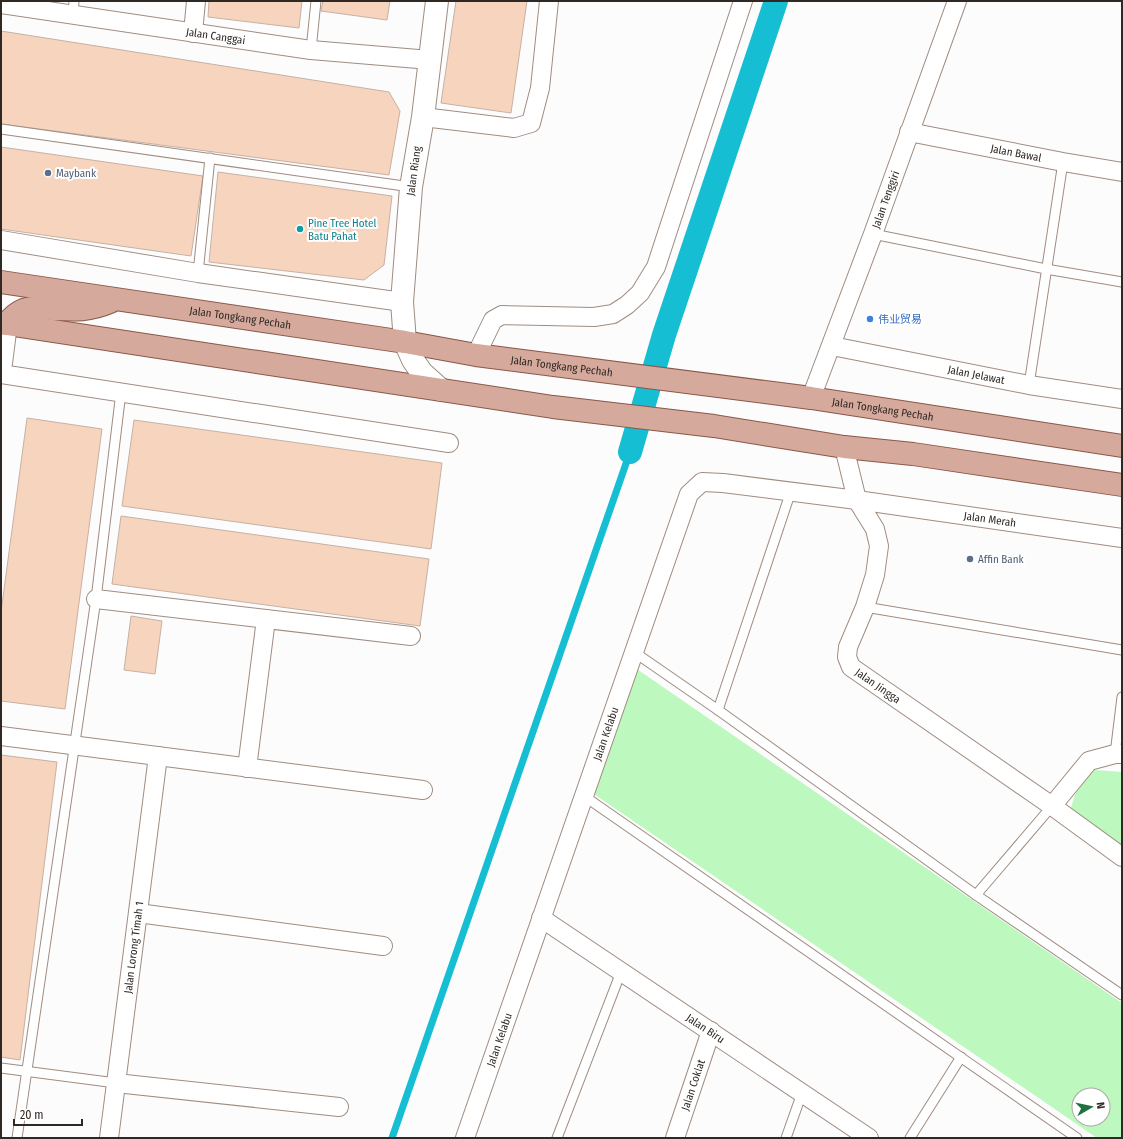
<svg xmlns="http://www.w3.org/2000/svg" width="1123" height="1139" font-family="'Fira Sans Condensed','Noto Sans SC',sans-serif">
  <rect width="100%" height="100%" fill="#fcfcfc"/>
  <!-- green -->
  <g fill="#bdf8bf" fill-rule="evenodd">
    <path d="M631 665 1122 1003V1138H1097L588 790ZM1079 1095H1103V1119H1079Z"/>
    <polygon points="1083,769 1122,772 1122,849 1069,814"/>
  </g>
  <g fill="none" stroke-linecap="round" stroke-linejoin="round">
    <!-- stream -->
    <polyline stroke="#15bed2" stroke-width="7" points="392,1138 630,452"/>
    <!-- canal -->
    <polyline stroke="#15bed2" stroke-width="24" points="630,452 664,335 776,1"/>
  </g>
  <!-- building -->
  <g fill="#f7d4be" stroke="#c6b1a4">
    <polygon points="209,1 302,1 299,28 208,17"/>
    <polygon points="323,1 390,1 387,20 321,11"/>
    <polygon points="456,1 527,1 511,113 441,103"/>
    <polygon points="1,31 389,92 400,111 389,175 1,124"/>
    <polygon points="1,147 203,176 191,256 1,229"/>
    <polygon points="218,172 392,196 384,265 364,280 209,262"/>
    <polygon points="27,418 102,429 65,709 1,701 1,612"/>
    <polygon points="134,420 442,463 431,549 122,506"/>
    <polygon points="121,516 429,559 420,626 112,584"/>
    <polygon points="131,616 162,621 155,674 124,670"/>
    <polygon points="1,755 57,762 20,1060 1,1057"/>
  </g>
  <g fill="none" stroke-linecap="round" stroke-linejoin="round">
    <defs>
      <g id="lane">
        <polyline points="73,16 74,1"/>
        <polyline points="311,50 316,1"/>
        <polyline points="1,129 411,187"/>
        <polyline points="873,234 1046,269 1122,282"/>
        <polyline points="198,273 210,158"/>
        <polyline points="1029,385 1063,162"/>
        <polyline points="865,607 1122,650"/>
        <polyline points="634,652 718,710 976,895 1122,995"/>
        <polyline points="718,710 791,491"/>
        <polyline points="1115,754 1122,697"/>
        <polyline points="584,796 1077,1138"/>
        <polyline points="976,895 1052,806"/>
        <polyline points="1,1068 116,1083"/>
        <polyline points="17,1138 96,599 121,392"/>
        <polyline points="557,1138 621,972"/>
        <polyline points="786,1138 802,1093"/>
        <polyline points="910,1138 961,1057"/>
      </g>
      <g id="street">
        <path id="s1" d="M1 4 311 50 430 60"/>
        <polyline points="193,33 196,1"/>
        <polyline points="423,117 514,128 531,123 540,88 549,1"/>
        <path id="s2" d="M909 132 1063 162 1122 172"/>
        <polyline points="1,240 198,273 402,302"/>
        <path id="s3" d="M832 346 1029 385 1122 399"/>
        <polyline points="476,355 493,320 502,315 594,317 613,314 627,305 640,293 656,267 743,1"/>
        <polyline points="1,374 449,443"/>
        <path id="s4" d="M811 398 873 234 957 1"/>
        <path id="s5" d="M844 447 857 500 875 529 879 546 875 575 865 607 848 647 847 657 851 667 1052 806 1122 857"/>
        <polyline points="96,599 411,636"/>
        <polyline points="1,736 423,790"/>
        <polyline points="247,768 266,619"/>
        <polyline points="1052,806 1089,761 1115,754 1122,754"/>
        <polyline points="138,913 383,946"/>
        <path id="s6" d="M541 918 869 1138"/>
        <polyline points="116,1083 339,1107"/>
        <path id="s7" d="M109 1138 158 756"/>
        <path id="s8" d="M465 1138 689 494 702 482 723 483 857 500 1122 538"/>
        <path id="s9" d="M675 1138 711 1031"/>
      </g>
      <g id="secondary">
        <polyline points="437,1 423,117 411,187 402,302 405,342 413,360 422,373 441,390"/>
        <polyline points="1,363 6,324"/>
      </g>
      <g id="primary">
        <path id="s10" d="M1 282 405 342 476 355 811 398 1122 446"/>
        <polyline points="1,323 553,407 714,426 844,447 913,454 1122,485"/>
        <path d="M6 324C12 318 18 311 27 309 35 307 43 308 52 309 74 310 89 311 110 302"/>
      </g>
    </defs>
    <!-- lane casing -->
    <use href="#lane" stroke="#a08c80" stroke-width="11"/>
    <!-- street casing -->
    <use href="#street" stroke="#a08c80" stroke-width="20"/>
    <!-- secondary casing -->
    <use href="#secondary" stroke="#a08c80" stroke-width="24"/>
    <!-- primary casing -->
    <use href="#primary" stroke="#8a5748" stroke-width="24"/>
    <!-- lane -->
    <use href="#lane" stroke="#fff" stroke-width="9"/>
    <!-- street -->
    <use href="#street" stroke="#fff" stroke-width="18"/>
    <!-- secondary -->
    <use href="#secondary" stroke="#fff" stroke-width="22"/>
    <!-- primary -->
    <use href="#primary" stroke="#d6a99d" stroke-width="22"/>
  </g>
  <!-- markers -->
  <g fill="#5c6f8a" stroke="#fff" stroke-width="1.5">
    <circle cx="48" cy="173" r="4"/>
    <circle cx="970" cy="559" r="4"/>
  </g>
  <circle fill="#0f9aa8" stroke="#fff" stroke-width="1.5" cx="300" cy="229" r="4"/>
  <circle fill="#3f7fe0" stroke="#fff" stroke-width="1.5" cx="870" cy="319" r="4"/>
  <g text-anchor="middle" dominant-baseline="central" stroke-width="4" stroke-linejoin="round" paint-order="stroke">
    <!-- street labels -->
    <g font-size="11" fill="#302823" stroke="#fff">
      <text stroke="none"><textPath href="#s1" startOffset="217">Jalan Canggai</textPath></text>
      <text stroke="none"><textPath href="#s2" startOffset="109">Jalan Bawal</textPath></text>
      <text transform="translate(414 171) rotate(-82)">Jalan Riang</text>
      <text stroke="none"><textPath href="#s4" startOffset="212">Jalan Tenggiri</textPath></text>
      <text stroke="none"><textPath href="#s10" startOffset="242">Jalan Tongkang Pechah</textPath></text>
      <text stroke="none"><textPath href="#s10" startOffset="567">Jalan Tongkang Pechah</textPath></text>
      <text stroke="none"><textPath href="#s3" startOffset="147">Jalan Jelawat</textPath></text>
      <text stroke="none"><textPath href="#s10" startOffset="891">Jalan Tongkang Pechah</textPath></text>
      <text stroke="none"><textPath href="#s8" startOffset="990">Jalan Merah</textPath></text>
      <text stroke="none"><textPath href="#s5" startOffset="266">Jalan Jingga</textPath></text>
      <text stroke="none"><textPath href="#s8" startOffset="428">Jalan Kelabu</textPath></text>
      <text stroke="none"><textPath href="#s7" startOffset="192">Jalan Lorong Timah 1</textPath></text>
      <text stroke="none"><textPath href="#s6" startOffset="198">Jalan Biru</textPath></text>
      <text stroke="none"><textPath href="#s8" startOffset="104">Jalan Kelabu</textPath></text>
      <text stroke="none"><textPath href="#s9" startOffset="56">Jalan Coklat</textPath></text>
    </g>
    <!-- service labels -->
    <g font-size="11" fill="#4e5e75" stroke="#fff" text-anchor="start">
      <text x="56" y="173">Maybank</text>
      <text x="978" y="559">Affin Bank</text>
    </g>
    <!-- culture labels -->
    <g font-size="11" fill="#0d838f" stroke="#fff" text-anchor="start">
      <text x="308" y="223">Pine Tree Hotel<tspan x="308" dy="13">Batu Pahat</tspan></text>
    </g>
    <!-- shop labels -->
    <g font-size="11" fill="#366cbe" stroke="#fff" text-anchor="start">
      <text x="878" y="319">伟业贸易</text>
    </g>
  </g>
  <!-- border -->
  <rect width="1123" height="1139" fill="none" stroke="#302823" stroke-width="4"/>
  <!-- north arrow -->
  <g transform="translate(1091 1107) rotate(81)"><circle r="19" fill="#ffffff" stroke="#aca9a7"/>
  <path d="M0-3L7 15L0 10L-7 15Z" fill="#217040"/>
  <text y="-6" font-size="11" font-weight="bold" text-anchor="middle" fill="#302823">N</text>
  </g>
  <!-- scale -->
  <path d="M14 1119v6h68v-6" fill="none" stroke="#302823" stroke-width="2"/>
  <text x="20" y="1119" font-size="12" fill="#302823" stroke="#ffffff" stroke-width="3" paint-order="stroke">20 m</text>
</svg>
